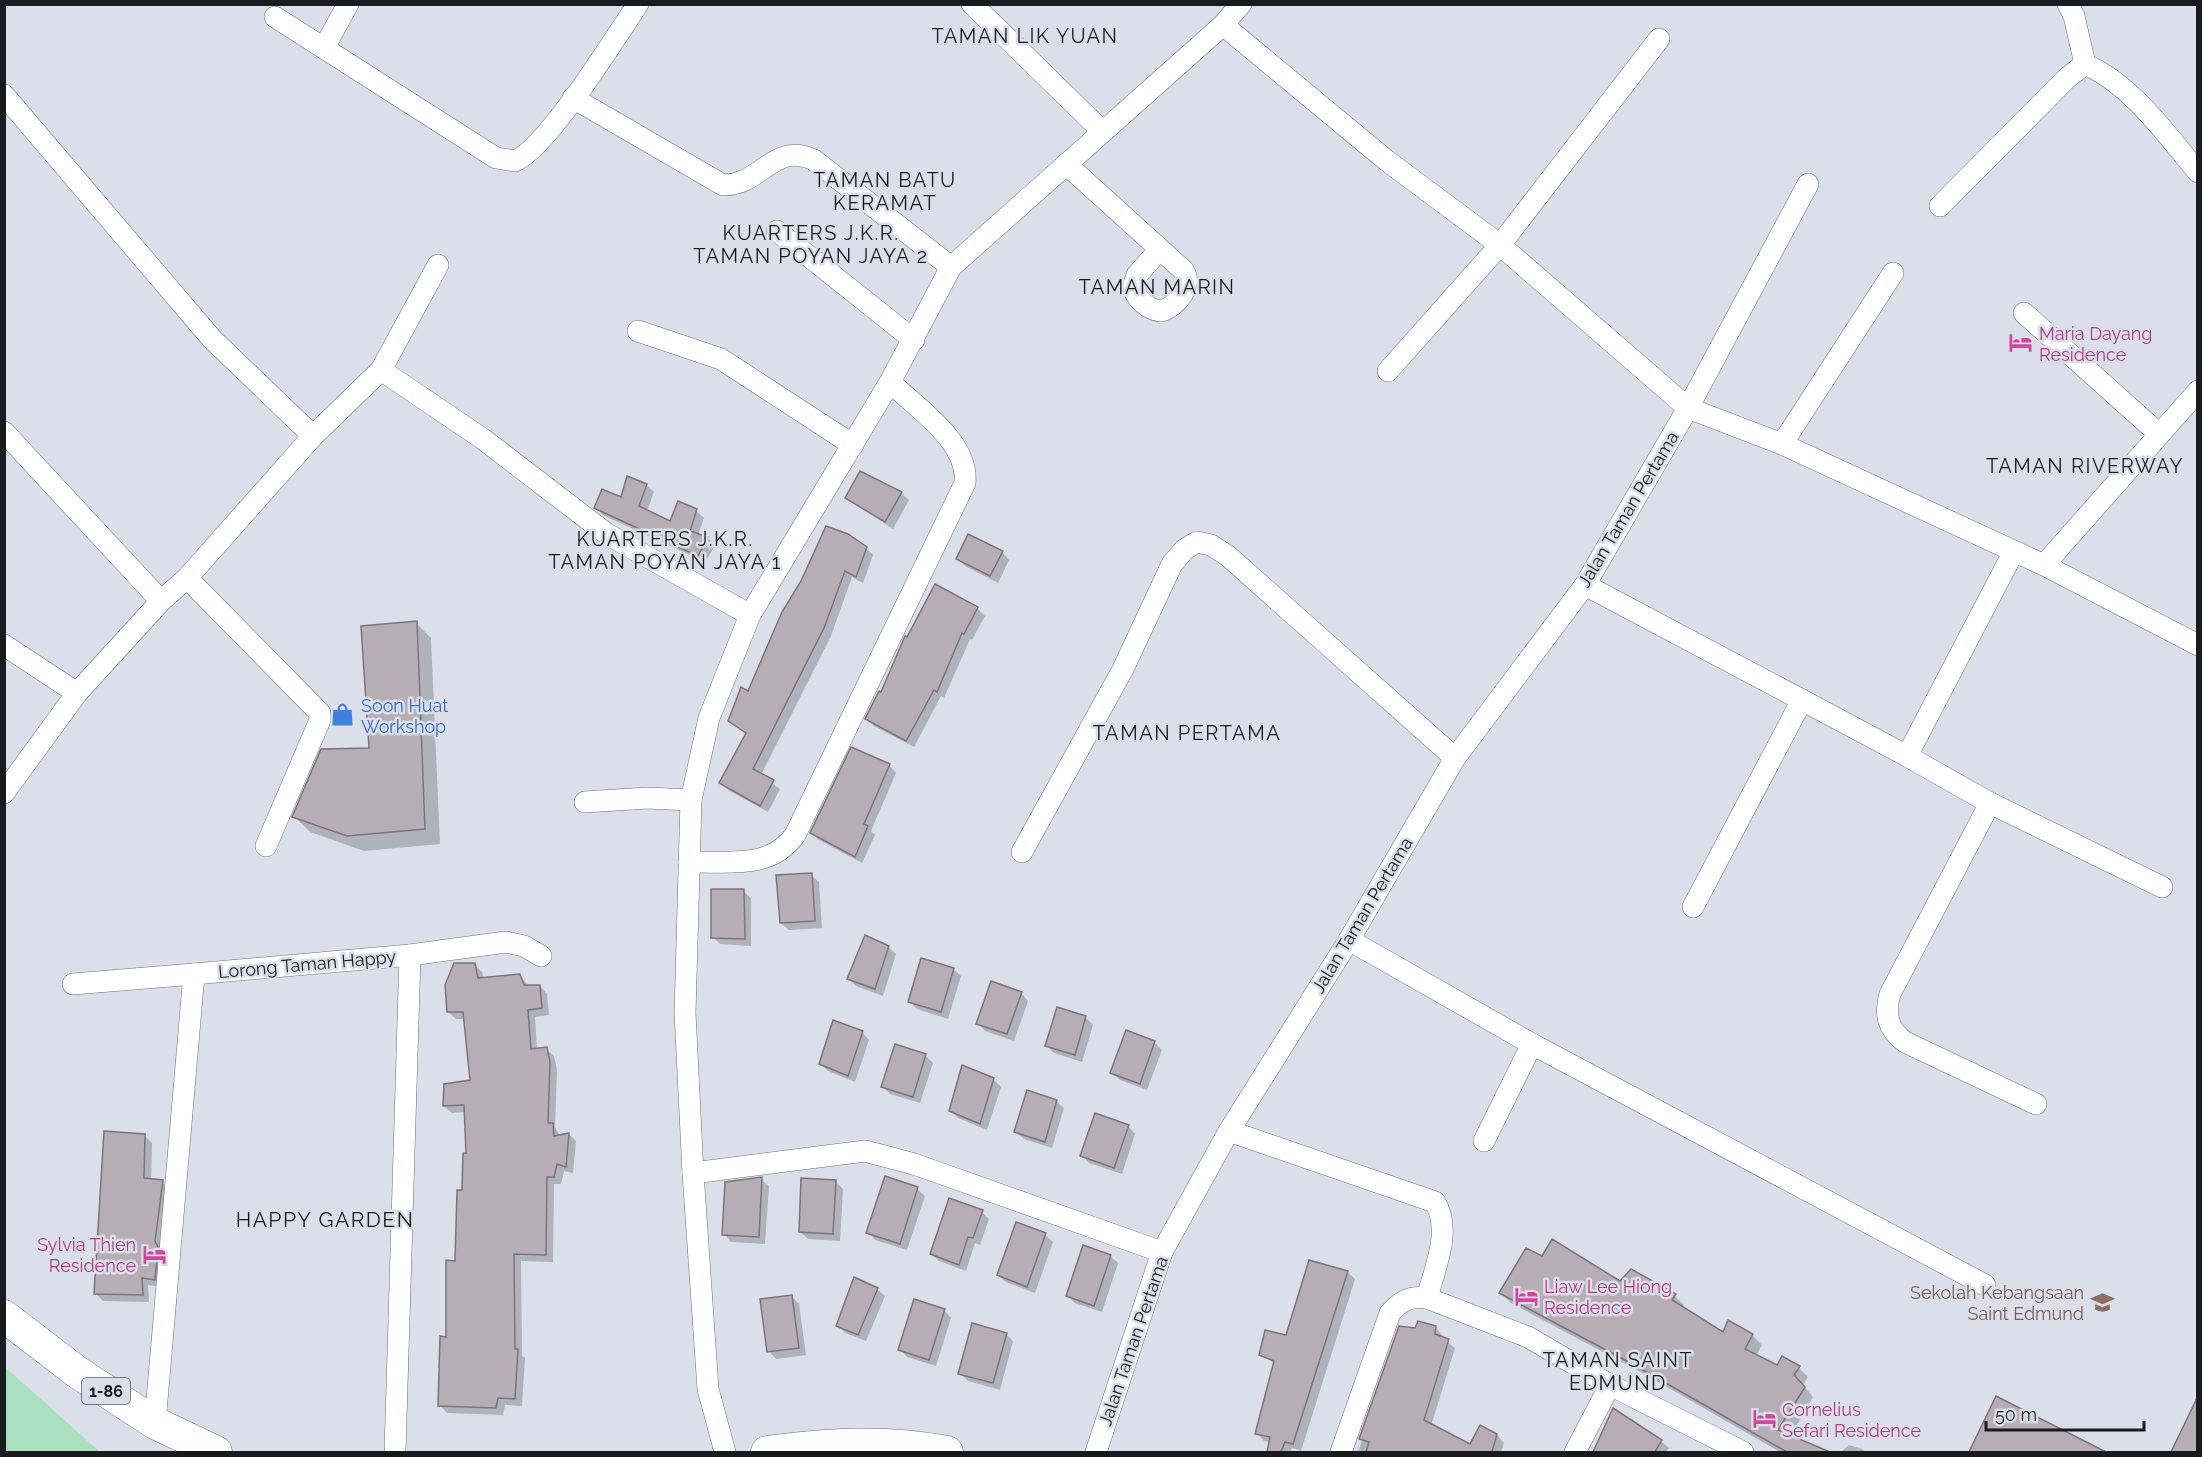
<svg xmlns="http://www.w3.org/2000/svg" width="2202" height="1457" font-family="Raleway,sans-serif">
  <rect width="100%" height="100%" fill="#dadfe9"/>
  <!-- green -->
  <polygon fill="#aadfc0" points="4,1367 5,1367 100,1452 5,1452"/>
  <!-- shadow -->
  <g fill="#0003">
    <polygon points="646,485 654,492 647,511 671,523 696,511 704,518 698,535 708,538 715,546 705,562 603,515 596,508 622,499"/>
    <polygon points="901,493 909,500 893,529 846,498"/>
    <polygon points="866,548 873,555 863,583 852,577 831,636 761,775 780,789 768,812 728,790 721,783 747,734 729,721 749,693 783,613"/>
    <polygon points="1002,552 1009,560 998,583 965,566 958,559"/>
    <polygon points="977,608 985,616 972,640 970,639 944,698 941,696 914,747 874,726 867,719"/>
    <polygon points="416,623 431,638 440,844 364,851 310,832 294,816 370,750"/>
    <polygon points="889,765 896,773 871,831 875,835 862,863 819,840 812,833"/>
    <polygon points="811,875 819,882 822,928 789,930 781,923"/>
    <polygon points="743,891 751,898 751,946 720,944 713,937"/>
    <polygon points="888,947 896,954 883,996 856,986 849,979"/>
    <polygon points="475,965 482,972 484,979 520,975 529,987 540,986 547,994 549,1015 535,1017 537,1050 546,1049 554,1056 557,1070 555,1127 560,1136 569,1134 576,1141 573,1173 564,1171 561,1184 554,1184 553,1262 521,1261 522,1356 525,1358 522,1406 505,1405 503,1415 447,1413 440,1405 467,1154 466,1112 452,1113 444,1106 472,1082 465,1019 456,1019 448,1012"/>
    <polygon points="953,969 961,976 948,1019 917,1009 910,1002"/>
    <polygon points="1021,993 1028,1001 1014,1041 985,1031 978,1023"/>
    <polygon points="1085,1017 1093,1025 1082,1062 1054,1053 1047,1046"/>
    <polygon points="862,1032 869,1040 855,1082 828,1071 820,1063"/>
    <polygon points="1154,1042 1162,1050 1147,1090 1120,1080 1112,1073"/>
    <polygon points="925,1055 933,1063 920,1103 890,1094 883,1087"/>
    <polygon points="963,1067 994,1080 1001,1087 987,1130 958,1118 950,1110"/>
    <polygon points="1056,1101 1064,1108 1052,1148 1024,1139 1016,1132"/>
    <polygon points="1128,1126 1135,1134 1122,1174 1089,1163 1082,1155"/>
    <polygon points="144,1135 152,1143 151,1180 162,1181 169,1189 162,1287 148,1285 149,1302 103,1301 96,1294"/>
    <polygon points="761,1179 769,1186 765,1244 731,1242 724,1234"/>
    <polygon points="835,1181 843,1189 840,1241 808,1239 800,1232"/>
    <polygon points="917,1189 925,1196 907,1250 875,1240 868,1232"/>
    <polygon points="982,1212 989,1219 980,1245 975,1243 966,1271 939,1261 931,1254"/>
    <polygon points="1017,1224 1045,1235 1053,1242 1035,1293 1006,1282 998,1275"/>
    <polygon points="1110,1256 1118,1263 1102,1312 1075,1303 1067,1296"/>
    <polygon points="1543,1258 1620,1283 1675,1296 1684,1305 1682,1308 1724,1334 1752,1335 1762,1345 1756,1356 1778,1367 1799,1368 1808,1377 1803,1385 1813,1397 1790,1437 1826,1452 1780,1452 1648,1376 1511,1303 1501,1293"/>
    <polygon points="1347,1272 1355,1279 1301,1451 1292,1448 1291,1452 1268,1452 1270,1442 1264,1441 1257,1433 1275,1364 1261,1354 1287,1337"/>
    <polygon points="877,1289 885,1296 866,1341 845,1333 838,1325"/>
    <polygon points="791,1296 799,1304 806,1355 776,1359 769,1351"/>
    <polygon points="944,1310 951,1318 936,1366 907,1357 900,1349"/>
    <polygon points="1435,1327 1442,1335 1442,1338 1455,1348 1431,1426 1471,1446 1497,1435 1504,1443 1501,1452 1358,1452 1400,1328 1416,1330"/>
    <polygon points="1006,1334 1013,1341 1000,1390 968,1381 960,1373"/>
    <polygon points="1997,1399 2102,1452 1971,1452"/>
    <polygon points="1613,1410 1661,1441 1669,1448 1666,1452 1593,1452"/>
    <polygon points="1849,1445 1862,1449 1866,1452 1841,1452"/>
  </g>
  <!-- building -->
  <g fill="#b7adb4" stroke="#7d747b" stroke-width="1.5">
    <polygon points="860,471 902,492 885,522 845,498"/>
    <polygon points="627,476 647,484 639,506 670,521 678,501 697,509 690,531 708,537 698,556 594,508 602,489 621,497"/>
    <polygon points="826,526 848,534 867,547 856,577 845,571 824,628 753,769 774,780 760,806 719,783 746,733 728,721 741,687 748,691 782,612 801,581"/>
    <polygon points="968,534 1003,551 990,576 956,559"/>
    <polygon points="935,584 978,607 964,634 962,633 937,692 934,690 906,741 865,719 879,691 881,692 905,636 907,637"/>
    <polygon points="417,621 425,829 347,836 292,817 321,749 369,748 361,626"/>
    <polygon points="851,747 890,764 864,824 868,826 855,857 810,833"/>
    <polygon points="812,873 815,921 780,923 776,875"/>
    <polygon points="711,889 744,889 745,939 711,938"/>
    <polygon points="865,935 889,946 875,989 847,979"/>
    <polygon points="921,958 954,968 941,1012 908,1002"/>
    <polygon points="454,963 475,963 478,978 520,974 524,985 540,985 542,1008 528,1010 531,1049 547,1047 550,1062 548,1123 553,1123 554,1136 569,1133 566,1167 557,1164 554,1177 547,1177 546,1255 514,1254 515,1349 518,1349 515,1399 498,1398 496,1408 438,1406 440,1336 446,1337 446,1260 455,1261 457,1190 462,1190 463,1153 466,1153 464,1105 443,1106 444,1084 470,1080 463,1012 447,1012 445,985"/>
    <polygon points="991,981 1022,992 1007,1034 976,1024"/>
    <polygon points="1057,1007 1086,1016 1075,1055 1045,1046"/>
    <polygon points="833,1020 863,1031 848,1076 819,1064"/>
    <polygon points="1126,1030 1155,1041 1140,1084 1110,1073"/>
    <polygon points="895,1044 926,1054 913,1097 881,1087"/>
    <polygon points="962,1065 994,1078 980,1124 949,1111"/>
    <polygon points="1027,1090 1057,1100 1045,1142 1014,1132"/>
    <polygon points="1095,1113 1129,1125 1114,1168 1080,1156"/>
    <polygon points="104,1131 145,1134 144,1178 163,1180 155,1241 158,1247 155,1280 142,1278 143,1295 94,1294"/>
    <polygon points="885,1176 918,1187 900,1244 866,1233"/>
    <polygon points="762,1177 759,1237 722,1235 725,1182"/>
    <polygon points="801,1178 836,1180 833,1234 799,1232"/>
    <polygon points="949,1198 983,1210 973,1238 968,1237 959,1265 930,1254"/>
    <polygon points="1016,1222 1046,1233 1027,1287 997,1275"/>
    <polygon points="1552,1239 1620,1281 1631,1269 1676,1294 1672,1300 1723,1332 1728,1320 1753,1334 1745,1349 1777,1365 1782,1356 1800,1366 1794,1375 1805,1387 1778,1430 1830,1452 1787,1452 1636,1366 1499,1293 1526,1248 1542,1256"/>
    <polygon points="1083,1245 1111,1255 1094,1306 1066,1296"/>
    <polygon points="1309,1260 1348,1271 1293,1444 1285,1442 1281,1452 1267,1452 1270,1437 1255,1434 1274,1361 1259,1355 1265,1330 1286,1335"/>
    <polygon points="854,1277 878,1288 858,1335 836,1326"/>
    <polygon points="792,1295 799,1348 767,1352 760,1299"/>
    <polygon points="914,1299 945,1309 929,1360 898,1350"/>
    <polygon points="1418,1321 1436,1326 1435,1334 1449,1339 1424,1420 1470,1444 1480,1425 1497,1434 1492,1452 1366,1452 1369,1442 1359,1439 1399,1326 1415,1328"/>
    <polygon points="972,1323 1007,1333 993,1383 958,1374"/>
    <polygon points="1996,1396 2106,1452 1969,1452"/>
    <polygon points="2198,1396 2198,1452 2171,1452"/>
    <polygon points="1613,1408 1662,1440 1655,1452 1593,1452"/>
  </g>
  <g fill="none" stroke-linecap="round" stroke-linejoin="round">
    <defs>
      <g id="minor">
        <polyline points="972,4 1103,132"/>
        <polyline points="2068,4 2074,16 2085,64"/>
        <path d="M275 17 496 158 515 161C547 148 615 38 638 4"/>
        <polyline points="1223,25 1386,160 1500,245 1688,408 1782,444 2044,565 2198,645"/>
        <polyline points="324,48 348,4"/>
        <path d="M2085 64C2132 85 2165 133 2198 172"/>
        <polyline points="4,95 212,339 313,436"/>
        <path d="M573 98 723 185C761 186 773 141 814 160L951 267"/>
        <path d="M1066 164 1183 270C1194 285 1177 307 1161 311 1148 310 1136 299 1133 287L1137 275 1160 249"/>
        <polyline points="1940,206 2067,78 2085,64"/>
        <polyline points="777,231 914,340"/>
        <polyline points="2024,313 2159,434"/>
        <polyline points="638,331 721,359 853,445"/>
        <polyline points="381,370 438,265"/>
        <polyline points="1388,371 1500,245 1659,39"/>
        <polyline points="4,432 161,601"/>
        <polyline points="1782,444 1893,273"/>
        <polyline points="2044,565 2198,391"/>
        <polyline points="187,578 320,713 320,720 266,846"/>
        <polyline points="1585,585 1802,700 1693,907"/>
        <polyline points="4,645 77,693"/>
        <polyline points="1802,700 1907,756 2013,553"/>
        <polyline points="1907,756 1990,803 2162,887"/>
        <polyline points="4,793 77,693 161,601 187,578 313,436 381,370 483,439 607,534 750,615"/>
        <polyline points="585,802 647,798 691,800"/>
        <path d="M1990 803 1890 994C1884 1015 1888 1029 1905 1042L2036 1104"/>
        <polyline points="1022,852 1123,669 1172,564 1185,549 1197,542 1211,545 1228,556 1455,758"/>
        <path d="M689 862C728 861 770 870 795 835L965 483C969 442 918 409 890 382"/>
        <polyline points="1349,940 1532,1044 1985,1285"/>
        <polyline points="410,955 506,942 524,946 541,956"/>
        <polyline points="73,984 194,974"/>
        <path d="M1229 1131 1435 1202C1452 1231 1435 1267 1427 1298"/>
        <polyline points="1484,1141 1532,1044"/>
        <polyline points="693,1173 865,1151 914,1164 1162,1252"/>
        <polyline points="155,1423 194,974 410,955 395,1452"/>
        <polyline points="725,1452 708,1389 693,1173 685,1013 691,800 709,718 750,615 890,382 951,267 1223,25 1241,4"/>
        <polyline points="1096,1452 1162,1252 1229,1131 1349,940 1455,758 1585,585 1688,408 1808,184"/>
        <path d="M1341 1452 1390 1313C1402 1300 1410 1296 1427 1298L1528 1337 1610 1385 1743 1452"/>
        <polyline points="1575,1452 1610,1385"/>
      </g>
      <g id="highway">
        <polyline points="4,1316 77,1372 155,1423 216,1452"/>
        <path d="M767 1452C829 1444 885 1440 947 1452"/>
      </g>
    </defs>
    <!-- minor casing -->
    <use href="#minor" stroke="#6c7079" stroke-width="22"/>
    <!-- highway casing -->
    <use href="#highway" stroke="#6c7079" stroke-width="33"/>
    <!-- minor -->
    <use href="#minor" stroke="#fff" stroke-width="21"/>
    <!-- highway -->
    <use href="#highway" stroke="#fff" stroke-width="32"/>
  </g>
  <!-- icons -->
  <defs>
    <symbol id="hotel-bare" viewBox="-9 -9 18 18"><path d="M-6-4.5h1.5V1H6V5H4.5V3h-9V5H-6ZM-4 0a1.8 1.8 0 1 1 3.6 0ZM.5 0V-2.5h3Q6-2.5 6 0Z" fill="#d1479c" stroke="#dadfe9" stroke-width="2.5" paint-order="stroke"/></symbol>
    <symbol id="shop-bare" viewBox="-9 -9 18 18"><path d="M-5-2.5h2.3a2.7 3.5 0 0 1 5.4 0H5L5.5 6h-11ZM-1.5-2.5h3a1.5 2.3 0 0 0-3 0Z" fill="#3f7fe0" stroke="#dadfe9" stroke-width="2.5" paint-order="stroke"/></symbol>
    <symbol id="school-bare" viewBox="-9 -9 18 18"><path d="M0-5L7-2L0 1L-7-2ZM-4 1L0 2.5L4 1V4Q0 6-4 4Z" fill="#8d6e63" stroke="#dadfe9" stroke-width="2.5" paint-order="stroke"/></symbol>
  </defs>
  <g fill-rule="evenodd">
    <use href="#hotel-bare" x="2004" y="326" width="33" height="33"/>
    <use href="#shop-bare" x="326" y="698" width="33" height="33"/>
    <use href="#hotel-bare" x="138" y="1238" width="33" height="33"/>
    <use href="#hotel-bare" x="1510" y="1280" width="33" height="33"/>
    <use href="#school-bare" x="2086" y="1286" width="33" height="33"/>
    <use href="#hotel-bare" x="1748" y="1402" width="33" height="33"/>
  </g>
  <g text-anchor="middle" dominant-baseline="central" stroke-width="5" stroke-linejoin="round" paint-order="stroke">
    <!-- shield labels -->
    <rect fill="#dadfe9" stroke="#53565c" stroke-width="1.5" x="82" y="1378" width="48" height="26" rx="4.5"/>
    <g font-size="16" font-weight="bold" fill="#191b1f">
      <text x="106" y="1391">1-86</text>
    </g>
    <!-- hotel labels -->
    <g font-size="18" fill="#b23c85" stroke="#dadfe9" text-anchor="start">
      <text x="2039" y="333">Maria Dayang<tspan x="2039" dy="21">Residence</tspan></text>
      <text x="136" y="1244" text-anchor="end">Sylvia Thien<tspan x="136" dy="21">Residence</tspan></text>
      <text x="1544" y="1286">Liaw Lee Hiong<tspan x="1544" dy="21">Residence</tspan></text>
      <text x="1782" y="1409">Cornelius<tspan x="1782" dy="21">Sefari Residence</tspan></text>
    </g>
    <!-- street labels -->
    <g font-size="18" fill="#191b1f" stroke="#dadfe9">
      <text transform="translate(1628 509) rotate(-59)">Jalan Taman Pertama</text>
      <text transform="translate(1362 915) rotate(-59)">Jalan Taman Pertama</text>
      <text transform="translate(307 964) rotate(-5)">Lorong Taman Happy</text>
      <text transform="translate(1133 1341) rotate(-71)">Jalan Taman Pertama</text>
    </g>
    <!-- shop labels -->
    <g font-size="18" fill="#366cbe" stroke="#dadfe9" text-anchor="start">
      <text x="361" y="705">Soon Huat<tspan x="361" dy="21">Workshop</tspan></text>
    </g>
    <!-- education labels -->
    <g font-size="18" fill="#785e54" stroke="#dadfe9" text-anchor="end">
      <text x="2084" y="1292">Sekolah Kebangsaan<tspan x="2084" dy="21">Saint Edmund</tspan></text>
    </g>
    <!-- neighbourhood labels -->
    <g font-size="20" letter-spacing="1.5" fill="#191b1f" stroke="#dadfe9">
      <text x="1025" y="36">TAMAN LIK YUAN</text>
      <text x="885" y="180">TAMAN BATU<tspan x="885" dy="23">KERAMAT</tspan></text>
      <text x="811" y="233">KUARTERS J.K.R.<tspan x="811" dy="23">TAMAN POYAN JAYA 2</tspan></text>
      <text x="1157" y="287">TAMAN MARIN</text>
      <text x="2085" y="466">TAMAN RIVERWAY</text>
      <text x="665" y="539">KUARTERS J.K.R.<tspan x="665" dy="23">TAMAN POYAN JAYA 1</tspan></text>
      <text x="1187" y="733">TAMAN PERTAMA</text>
      <text x="1618" y="1360">TAMAN SAINT<tspan x="1618" dy="23">EDMUND</tspan></text>
    </g>
    <!-- quarter labels -->
    <g font-size="21" letter-spacing="1.5" fill="#191b1f" stroke="#dadfe9">
      <text x="325" y="1219">HAPPY GARDEN</text>
    </g>
  </g>
  <!-- border -->
  <rect width="2202" height="1457" fill="none" stroke="#191b1f" stroke-width="12"/>
  <!-- scale -->
  <path d="M1986 1421v9h158v-9" fill="none" stroke="#191b1f" stroke-width="3"/>
  <text x="1995" y="1421" font-size="18" fill="#191b1f" stroke="#dadfe9" stroke-width="4.5" paint-order="stroke">50 m</text>
</svg>
